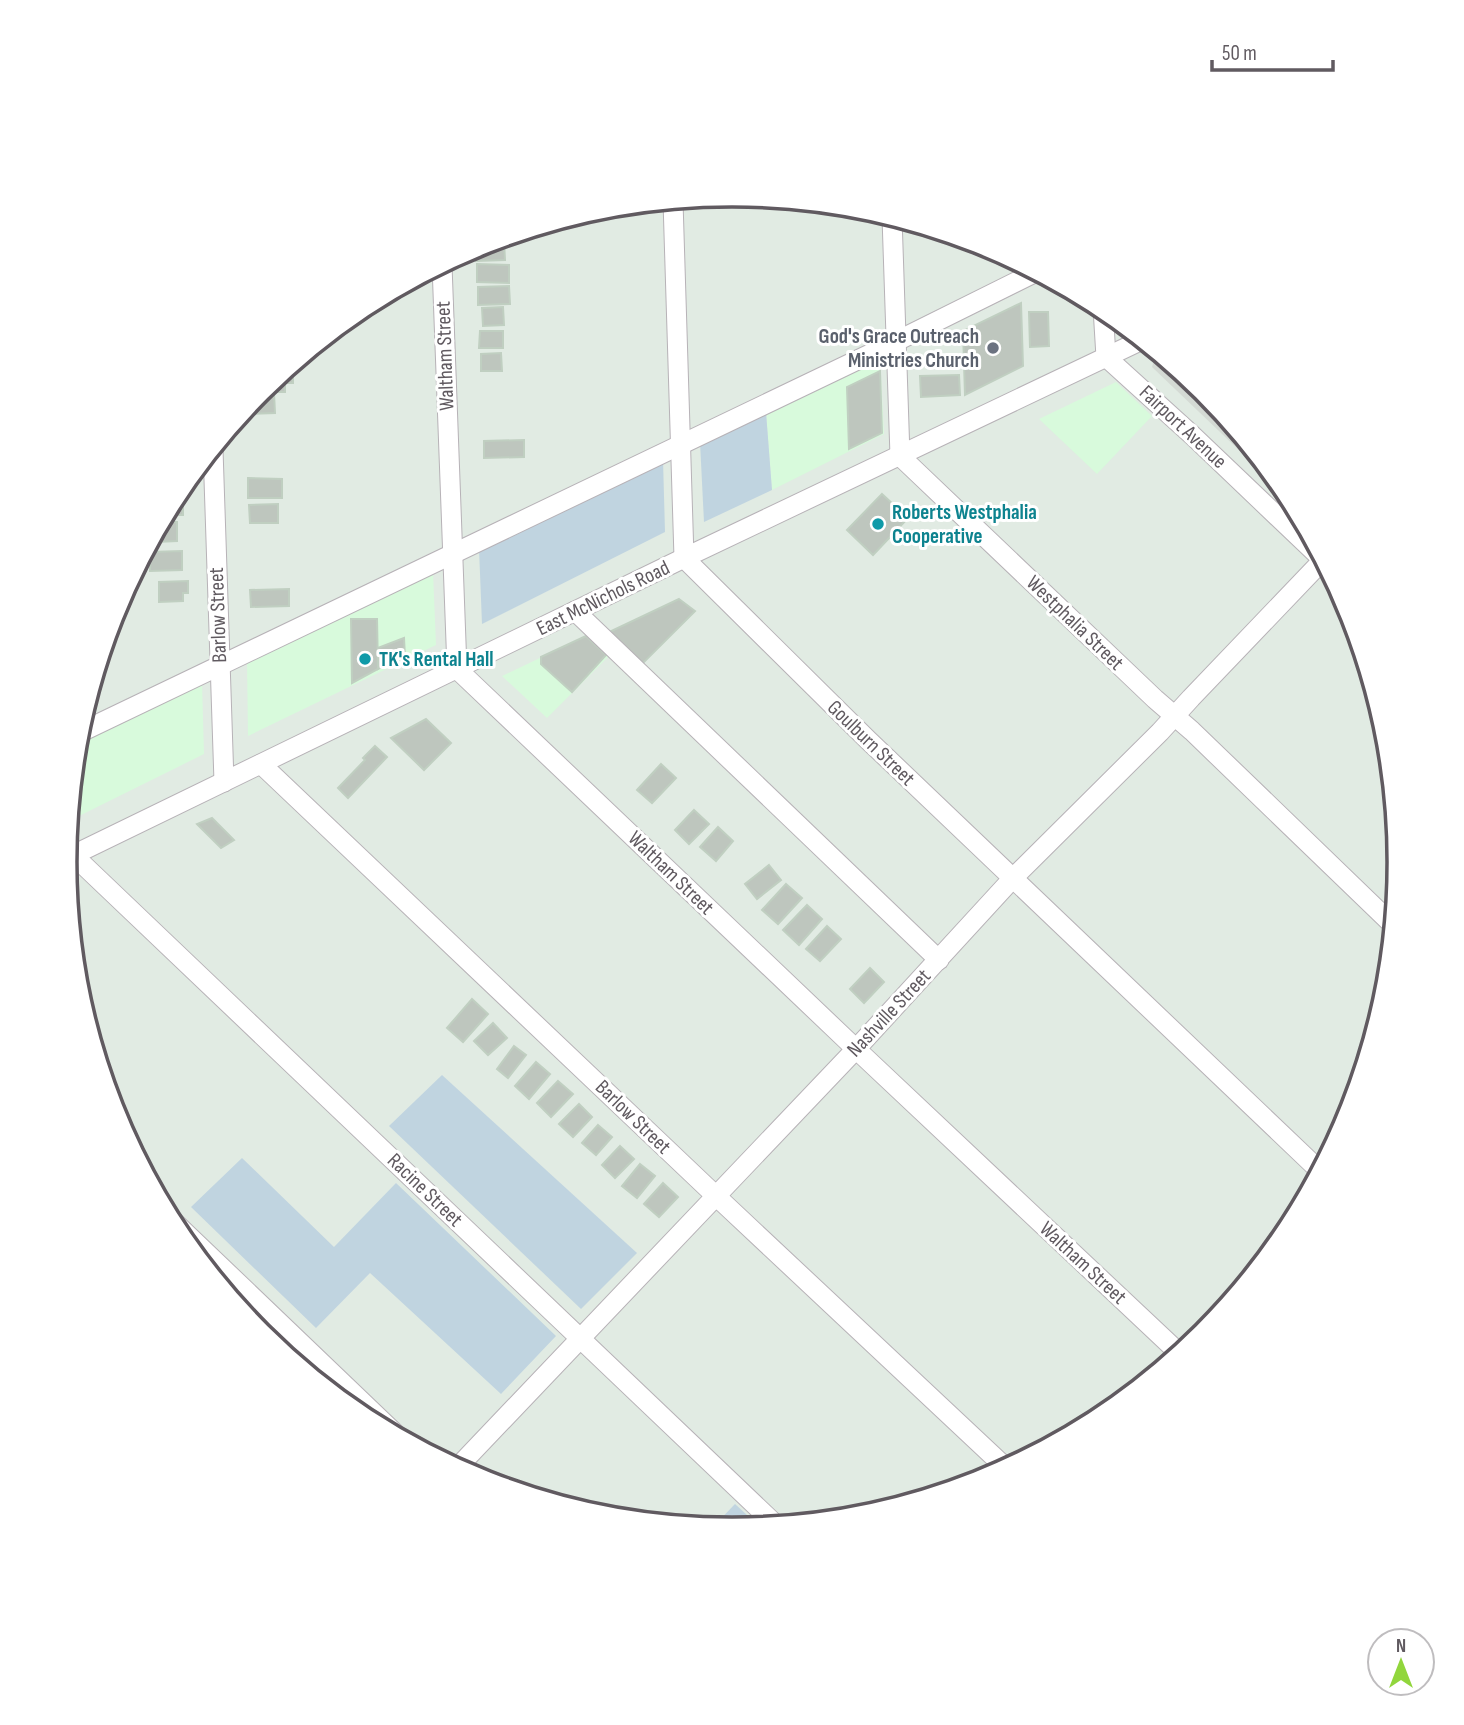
<svg xmlns="http://www.w3.org/2000/svg" width="1464" height="1725" font-family="'Sofia Sans Condensed',sans-serif">
  <rect width="100%" height="100%" fill="#e1ebe3"/>
  <!-- commercial -->
  <g fill="#d8fadc">
    <polygon points="880,358 884,434 772,490 766,412"/>
    <polygon points="1116,382 1152,416 1097,474 1039,419"/>
    <polygon points="433,572 436,645 248,736 247,662"/>
    <polygon points="588,635 609,656 547,718 502,676"/>
    <polygon points="202,682 204,754 69,821 76,745"/>
  </g>
  <!-- industrial -->
  <polygon fill="#d4dad4" points="1161,356 1204,391 1287,492 1292,501 1152,367 1154,360"/>
  <!-- green -->
  <g fill="#c0d4e0">
    <polygon points="766,412 772,490 704,522 700,442"/>
    <polygon points="663,460 665,532 482,624 479,548"/>
    <polygon points="442,1075 637,1253 581,1309 389,1126"/>
    <polygon points="242,1158 334,1247 396,1183 556,1336 501,1394 370,1273 316,1328 191,1207"/>
    <polygon points="735,1504 760,1527 732,1530 712,1528"/>
  </g>
  <!-- building -->
  <g fill="#bec6be" stroke="#c0cfc1" stroke-width="2">
    <polygon points="504,241 505,260 476,261 476,246 491,242"/>
    <polygon points="477,264 509,265 509,283 477,282"/>
    <polygon points="509,286 510,304 478,305 478,287"/>
    <polygon points="1021,303 1023,366 965,395 963,331"/>
    <polygon points="503,307 504,325 483,326 482,308"/>
    <polygon points="1029,312 1048,312 1049,346 1030,347"/>
    <polygon points="480,331 503,331 503,348 479,348"/>
    <polygon points="501,353 502,371 481,371 481,354"/>
    <polygon points="293,364 293,383 285,383 285,392 267,392 267,385"/>
    <polygon points="880,371 882,433 849,449 847,387"/>
    <polygon points="959,375 960,395 921,397 920,376"/>
    <polygon points="1201,388 1204,391 1212,401 1207,403"/>
    <polygon points="274,393 275,413 246,414 246,409 258,394"/>
    <polygon points="524,440 524,457 484,458 484,441"/>
    <polygon points="248,478 282,479 282,498 248,498"/>
    <polygon points="882,494 908,518 873,555 847,530"/>
    <polygon points="176,495 183,495 183,515 165,515"/>
    <polygon points="278,504 278,523 250,523 249,505"/>
    <polygon points="161,522 177,522 177,541 156,542 155,533"/>
    <polygon points="182,551 182,570 150,571 150,552"/>
    <polygon points="188,581 188,593 183,593 183,601 159,602 159,582"/>
    <polygon points="289,589 289,606 251,607 250,590"/>
    <polygon points="679,599 695,611 641,665 605,634"/>
    <polygon points="351,619 377,619 378,669 352,683"/>
    <polygon points="586,636 606,655 572,692 541,664 541,657"/>
    <polygon points="404,638 405,657 378,669 378,648"/>
    <polygon points="426,719 451,743 424,770 391,738"/>
    <polygon points="375,746 387,757 348,798 338,788 365,760 363,758"/>
    <polygon points="661,764 676,778 652,803 637,790"/>
    <polygon points="694,810 709,824 689,844 675,830"/>
    <polygon points="212,818 234,840 221,848 197,824"/>
    <polygon points="718,827 733,841 716,861 700,847"/>
    <polygon points="769,865 781,880 757,899 745,884"/>
    <polygon points="786,884 802,898 778,924 762,910"/>
    <polygon points="807,905 822,919 799,945 783,930"/>
    <polygon points="827,926 841,939 820,961 806,949"/>
    <polygon points="870,968 884,982 864,1003 850,989"/>
    <polygon points="472,999 488,1014 463,1042 447,1028"/>
    <polygon points="493,1023 507,1038 488,1055 474,1041"/>
    <polygon points="514,1046 526,1055 508,1078 497,1069"/>
    <polygon points="536,1062 550,1074 529,1099 515,1086"/>
    <polygon points="558,1081 573,1094 551,1117 537,1103"/>
    <polygon points="579,1104 592,1117 573,1137 559,1124"/>
    <polygon points="598,1125 612,1137 596,1155 582,1143"/>
    <polygon points="620,1146 634,1159 615,1178 602,1165"/>
    <polygon points="640,1164 655,1176 637,1198 622,1186"/>
    <polygon points="663,1183 678,1197 659,1217 644,1204"/>
    <polygon points="854,1506 864,1516 842,1519"/>
  </g>
  <g fill="none" stroke-linecap="round" stroke-linejoin="round">
    <defs>
      <g id="minor">
        <polyline points="673,201 684,558 868,740 1320,1171"/>
        <polyline points="892,217 900,456 1155,699 1192,731 1393,925"/>
        <polyline points="442,265 457,669 856,1049 1180,1354"/>
        <polyline points="1103,308 1106,357 1192,435 1324,561"/>
        <polyline points="213,449 224,782"/>
        <polyline points="575,611 939,960"/>
        <polyline points="77,734 895,342 1036,272"/>
        <polyline points="261,764 716,1196 1007,1469"/>
        <polyline points="73,855 776,1525"/>
        <polyline points="65,859 684,558 1142,340"/>
        <polyline points="169,1217 400,1438"/>
        <polyline points="457,1468 856,1049 1013,878 1160,732 1191,698 1323,560"/>
      </g>
    </defs>
    <!-- minor casing -->
    <use href="#minor" stroke="#b7b2b7" stroke-width="21"/>
    <!-- minor -->
    <use href="#minor" stroke="#fff" stroke-width="19"/>
  </g>
  <!-- markers -->
  <circle fill="#6b7280" stroke="#fff" stroke-width="2.5" cx="993" cy="348" r="7"/>
  <g fill="#0f9aa8" stroke="#fff" stroke-width="2.5">
    <circle cx="878" cy="524" r="7"/>
    <circle cx="365" cy="659" r="7"/>
  </g>
  <g text-anchor="middle" dominant-baseline="central" stroke-width="6" stroke-linejoin="round" paint-order="stroke">
    <!-- worship labels -->
    <g font-size="21" font-weight="bold" fill="#5b616d" stroke="#fff" text-anchor="end">
      <text x="979" y="336">God's Grace Outreach<tspan x="979" dy="24">Ministries Church</tspan></text>
    </g>
    <!-- street labels -->
    <g font-size="21" fill="#605a60" stroke="#fff">
      <text transform="translate(445 356) rotate(-92)">Waltham Street</text>
      <text transform="translate(1183 427) rotate(43)">Fairport Avenue</text>
      <text transform="translate(603 598) rotate(-26)">East McNichols Road</text>
      <text transform="translate(218 615) rotate(-92)">Barlow Street</text>
      <text transform="translate(1075 623) rotate(44)">Westphalia Street</text>
      <text transform="translate(871 743) rotate(44)">Goulburn Street</text>
      <text transform="translate(671 873) rotate(44)">Waltham Street</text>
      <text transform="translate(889 1013) rotate(-47)">Nashville Street</text>
      <text transform="translate(633 1117) rotate(44)">Barlow Street</text>
      <text transform="translate(425 1190) rotate(44)">Racine Street</text>
      <text transform="translate(1083 1263) rotate(43)">Waltham Street</text>
    </g>
    <!-- culture labels -->
    <g font-size="21" font-weight="bold" fill="#0d838f" stroke="#fff" text-anchor="start">
      <text x="892" y="512">Roberts Westphalia<tspan x="892" dy="24">Cooperative</tspan></text>
      <text x="379" y="659">TK's Rental Hall</text>
    </g>
  </g>
  <!-- crop -->
  <path d="M0 0H1464V1725H0ZM77 862a655 655 0 1 1 1310 0a655 655 0 1 1-1310 0Z" fill="#fff" fill-rule="evenodd"/>
  <path fill="none" stroke="#605a60" stroke-width="3.5" d="M77 862a655 655 0 1 1 1310 0a655 655 0 1 1-1310 0Z"/>
  <!-- north arrow -->
  <g transform="translate(1401 1662)"><circle r="33" fill="#ffffff" stroke="#bfbdbf" stroke-width="2"/>
  <path d="M0-5L12 26L0 18L-12 26Z" fill="#91d63c"/>
  <text y="-10" font-size="19" font-weight="bold" text-anchor="middle" fill="#605a60">N</text>
  </g>
  <!-- scale -->
  <path d="M1212 60v10h121v-10" fill="none" stroke="#605a60" stroke-width="3.5"/>
  <text x="1222" y="60" font-size="21" fill="#605a60" stroke="#ffffff" stroke-width="5" paint-order="stroke">50 m</text>
</svg>
